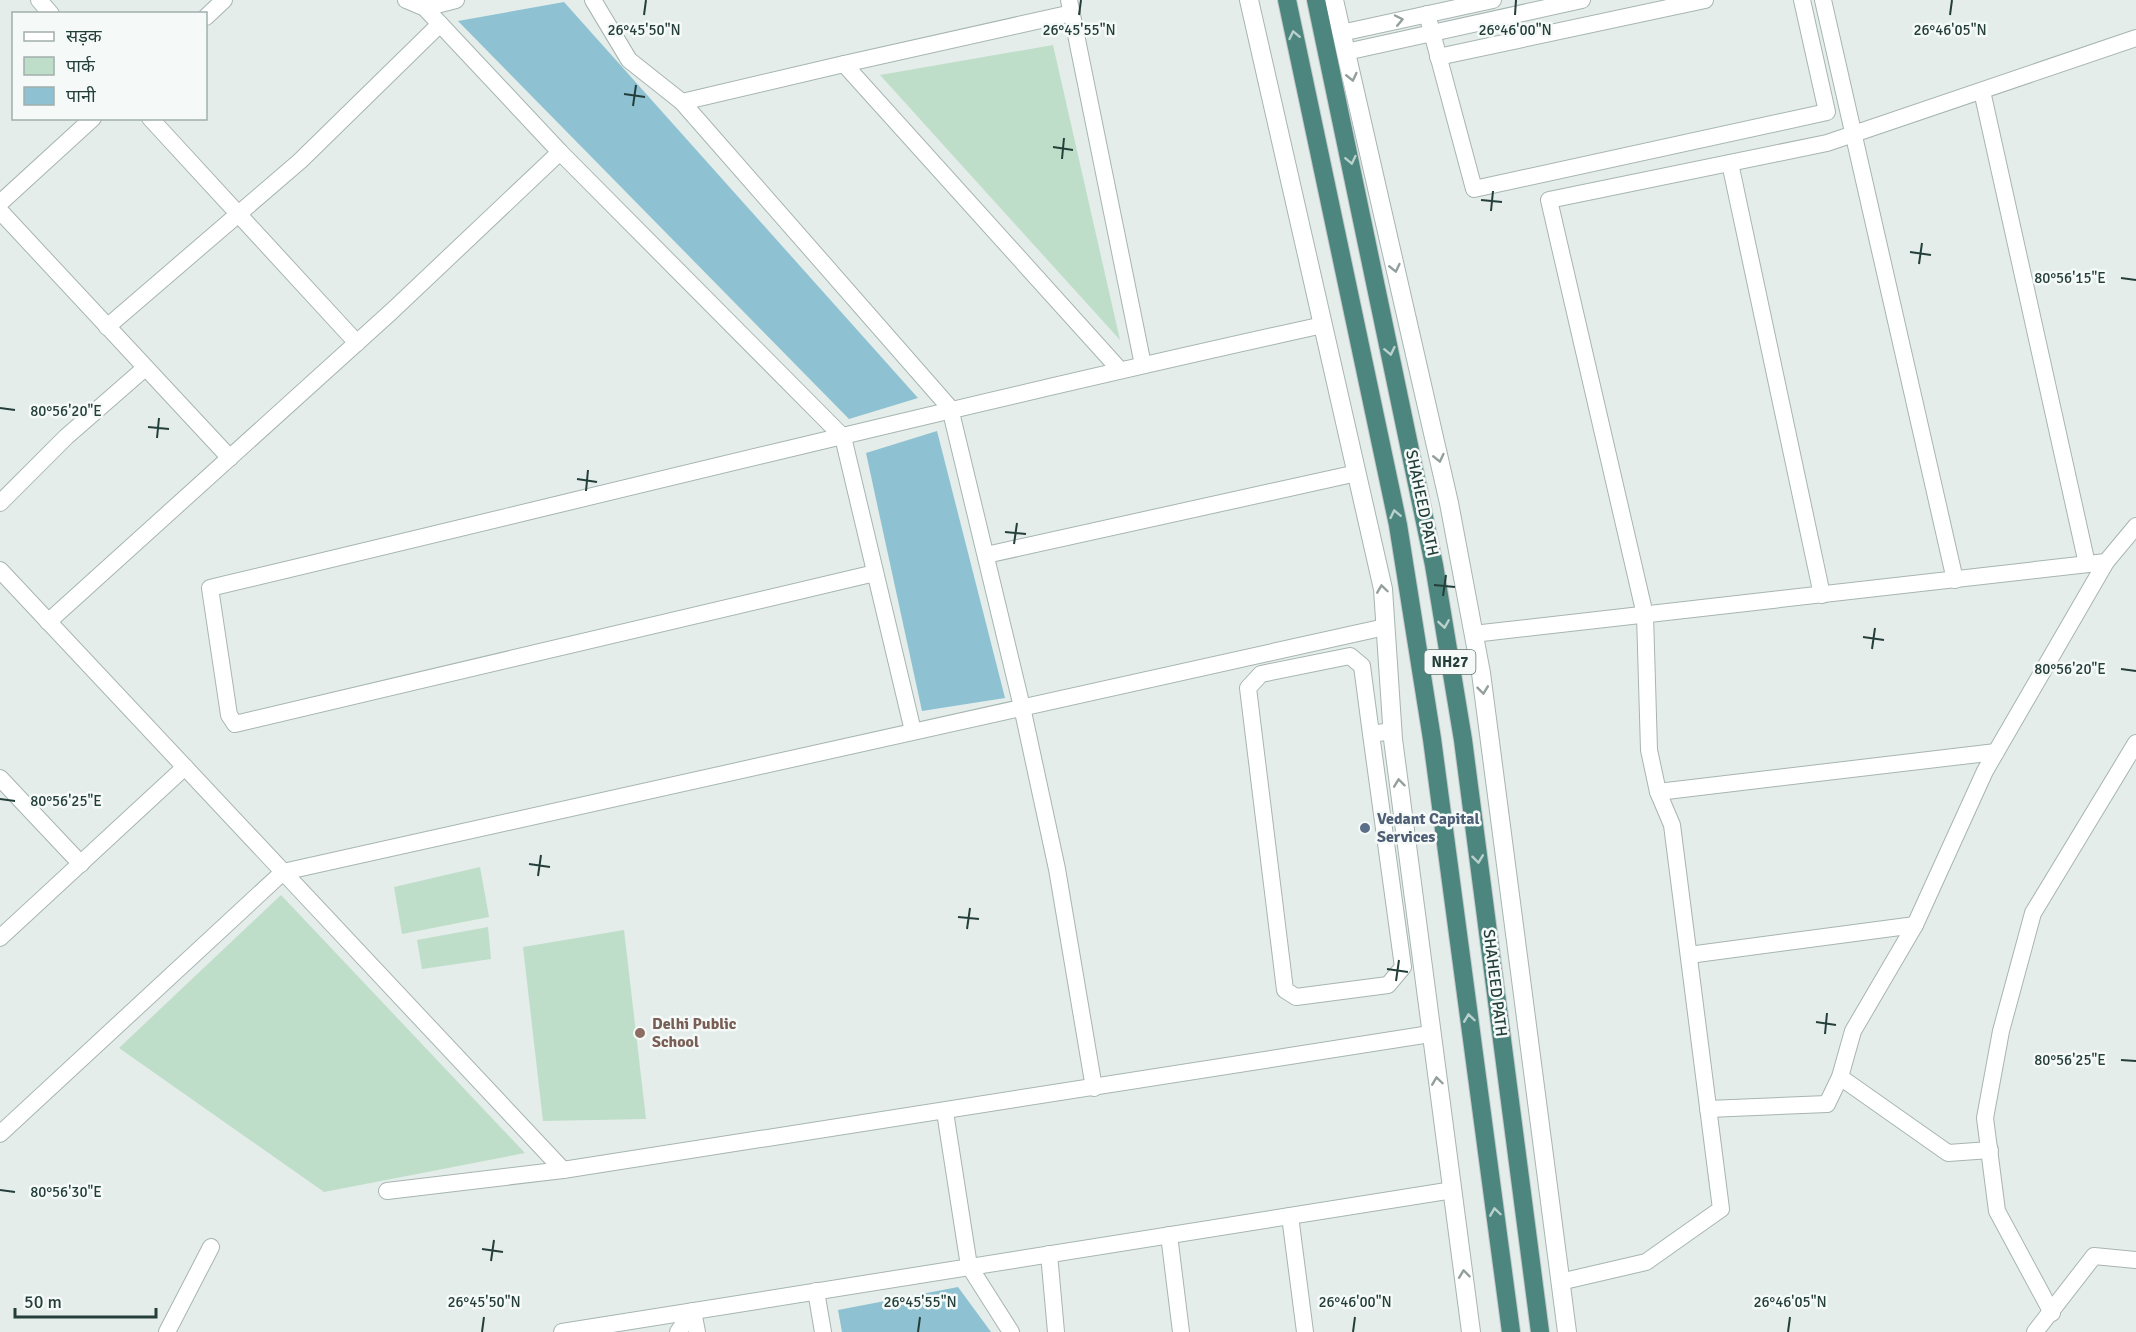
<svg xmlns="http://www.w3.org/2000/svg" width="2136" height="1332" font-family="Signika,'Noto Sans Devanagari',sans-serif">
  <rect width="100%" height="100%" fill="#e4edea"/>
  <!-- green -->
  <g fill="#bedec9">
    <polygon points="1053,45 1120,340 880,75"/>
    <polygon points="480,867 489,917 402,934 394,887"/>
    <polygon points="281,895 525,1153 324,1192 119,1048"/>
    <polygon points="488,927 491,959 422,969 417,940"/>
    <polygon points="624,930 646,1119 543,1121 523,947"/>
  </g>
  <!-- water -->
  <g fill="#8ec1d1">
    <polygon points="564,2 918,398 849,419 458,21"/>
    <polygon points="937,431 1005,698 922,711 866,453"/>
    <polygon points="958,1287 991,1332 842,1332 838,1310"/>
  </g>
  <g fill="none" stroke-linecap="round" stroke-linejoin="round">
    <defs>
      <g id="minor">
        <polyline points="39,0 51,14"/>
        <polyline points="406,0 425,8 456,0"/>
        <polyline points="593,0 629,60 682,102"/>
        <polyline points="1069,0 1143,365"/>
        <polyline points="1823,0 1955,580"/>
        <polyline points="425,8 560,152 843,437 913,731"/>
        <polyline points="1427,14 1474,189 1827,112 1802,0"/>
        <polyline points="206,17 224,0"/>
        <polyline points="1341,33 1493,0"/>
        <polyline points="1346,52 1582,0"/>
        <polyline points="1438,57 1705,0"/>
        <polyline points="844,64 1072,13"/>
        <polyline points="1982,91 2087,564"/>
        <polyline points="150,118 357,343"/>
        <polyline points="1730,163 1822,595"/>
        <polyline points="0,203 93,118"/>
        <polyline points="0,211 230,458"/>
        <polyline points="107,327 300,161 440,24"/>
        <polyline points="0,503 66,437 145,368"/>
        <polyline points="986,555 1357,473"/>
        <polyline points="0,570 563,1170"/>
        <path d="M875 573 235 724 229 715 210 588C581 500 951 407 1323 325"/>
        <polyline points="48,622 392,311 560,152"/>
        <polyline points="1473,634 2106,562"/>
        <polyline points="1371,734 1403,967 1388,985 1296,997 1285,990 1248,688 1261,674 1350,656 1362,666 1371,734 1392,731"/>
        <polyline points="0,778 81,864"/>
        <polyline points="1658,792 1996,752"/>
        <polyline points="0,938 185,767"/>
        <polyline points="1689,955 1915,925"/>
        <polyline points="1840,1077 1948,1153 1990,1150"/>
        <polyline points="1094,1088 1057,869 1022,707 950,408 682,102 844,64 1120,370"/>
        <polyline points="1708,1109 1827,1104 1840,1077 1853,1031 1915,925 1985,771 2106,562 2136,526"/>
        <polyline points="945,1112 969,1266 1011,1332"/>
        <polyline points="0,1134 283,872 1385,627"/>
        <polyline points="387,1191 563,1170 1430,1034"/>
        <polyline points="1290,1216 1305,1332"/>
        <polyline points="1169,1235 1181,1332"/>
        <polyline points="1049,1254 1056,1332"/>
        <polyline points="1560,1282 1646,1262 1721,1209 1672,825 1658,792 1649,750 1645,615 1549,200 1827,143 2136,38"/>
        <polyline points="816,1291 823,1332"/>
        <polyline points="2052,1313 1997,1211 1985,1118 2001,1031 2033,913 2136,743"/>
        <polyline points="167,1332 211,1247"/>
        <polyline points="562,1332 1453,1190"/>
        <polyline points="678,1332 693,1311 697,1332"/>
        <polyline points="2035,1332 2094,1256 2136,1260"/>
      </g>
      <g id="tertiary">
        <polyline points="1249,0 1383,589 1393,739 1471,1332"/>
        <polyline points="1334,0 1449,503 1481,673 1567,1332"/>
      </g>
      <g id="trunk">
        <polyline points="1287,0 1398,525 1432,739 1511,1332"/>
        <polyline points="1316,0 1434,565 1463,740 1540,1332"/>
      </g>
    </defs>
    <!-- minor casing -->
    <use href="#minor" stroke="#a7b5b2" stroke-width="18"/>
    <!-- tertiary casing -->
    <use href="#tertiary" stroke="#a7b5b2" stroke-width="20"/>
    <!-- trunk casing -->
    <use href="#trunk" stroke="#c2c9c8" stroke-width="20"/>
    <!-- minor -->
    <use href="#minor" stroke="#fff" stroke-width="16"/>
    <!-- tertiary -->
    <use href="#tertiary" stroke="#fff" stroke-width="18"/>
    <!-- trunk -->
    <use href="#trunk" stroke="#4d867e" stroke-width="18"/>
  </g>
  <!-- one-way arrows -->
  <defs><path id="oneway-chevron" d="M-2-3.5L2.5 0L-2 3.5" fill="none" stroke-width="1.6" stroke-linecap="round" stroke-linejoin="round" transform="scale(1.5)"/></defs>
  <g stroke="#929f9c">
    <use href="#oneway-chevron" transform="translate(1399 20) rotate(-12)"/>
    <use href="#oneway-chevron" transform="translate(1352 77) rotate(77)"/>
    <use href="#oneway-chevron" transform="translate(1395 268) rotate(77)"/>
    <use href="#oneway-chevron" transform="translate(1439 458) rotate(77)"/>
    <use href="#oneway-chevron" transform="translate(1382 589) rotate(-98)"/>
    <use href="#oneway-chevron" transform="translate(1483 690) rotate(83)"/>
    <use href="#oneway-chevron" transform="translate(1399 783) rotate(-97)"/>
    <use href="#oneway-chevron" transform="translate(1437 1081) rotate(-98)"/>
    <use href="#oneway-chevron" transform="translate(1464 1274) rotate(-97)"/>
  </g>
  <g stroke="#bad1cd">
    <use href="#oneway-chevron" transform="translate(1294 35) rotate(-102)"/>
    <use href="#oneway-chevron" transform="translate(1351 160) rotate(78)"/>
    <use href="#oneway-chevron" transform="translate(1390 351) rotate(78)"/>
    <use href="#oneway-chevron" transform="translate(1395 514) rotate(-102)"/>
    <use href="#oneway-chevron" transform="translate(1444 624) rotate(81)"/>
    <use href="#oneway-chevron" transform="translate(1478 859) rotate(83)"/>
    <use href="#oneway-chevron" transform="translate(1469 1018) rotate(-98)"/>
    <use href="#oneway-chevron" transform="translate(1495 1212) rotate(-98)"/>
  </g>
  <!-- ticks -->
  <path fill="none" stroke="#243f3a" stroke-width="2" d="M644 15 646 0M1079 15 1081 0M1515 15 1516 0M1950 15 1952 0M624 94 645 97M633 106 636 85M1053 147 1073 150M1062 159 1064 138M1481 200 1502 202M1491 211 1493 191M1910 252 1931 255M1919 264 1922 243M2121 278 2136 280M0 408 15 410M148 427 169 429M157 438 159 418M577 479 597 482M586 491 588 470M1005 532 1026 534M1014 544 1017 523M1434 585 1455 587M1443 596 1446 575M1863 637 1884 640M1872 649 1875 628M2121 669 2136 671M0 799 15 801M529 864 550 867M538 876 541 855M958 917 979 919M967 929 970 908M1387 969 1408 972M1396 981 1399 960M1816 1022 1836 1025M1825 1034 1827 1013M2121 1060 2136 1061M0 1190 15 1192M482 1249 503 1252M491 1261 494 1240M482 1332 484 1317M918 1332 920 1317M1353 1332 1355 1317M1788 1332 1790 1317"/>
  <!-- markers -->
  <circle fill="#5c6f8a" stroke="#f5faf8" stroke-width="2" cx="1365" cy="828" r="6"/>
  <circle fill="#8d6e63" stroke="#f5faf8" stroke-width="2" cx="640" cy="1033" r="6"/>
  <g text-anchor="middle" dominant-baseline="central" stroke-width="5" stroke-linejoin="round" paint-order="stroke">
    <!-- shield labels -->
    <rect fill="#f5faf8" stroke="#637773" stroke-width="1.5" x="1424.5" y="650" width="51" height="24" rx="4.5"/>
    <g font-size="15" font-weight="bold" fill="#243f3a">
      <text x="1450" y="662">NH27</text>
    </g>
    <!-- street labels -->
    <g font-size="16" fill="#243f3a" stroke="#f5faf8">
      <text transform="translate(1422 503) rotate(78)">SHAHEED PATH</text>
      <text transform="translate(1495 983) rotate(83)">SHAHEED PATH</text>
    </g>
    <!-- service labels -->
    <g font-size="16" font-weight="bold" fill="#4e5e75" stroke="#f5faf8" text-anchor="start">
      <text x="1377" y="819">Vedant Capital<tspan x="1377" dy="18">Services</tspan></text>
    </g>
    <!-- education labels -->
    <g font-size="16" font-weight="bold" fill="#785e54" stroke="#f5faf8" text-anchor="start">
      <text x="652" y="1024">Delhi Public<tspan x="652" dy="18">School</tspan></text>
    </g>
  </g>
  <g font-size="15" text-anchor="middle" fill="#243f3a" stroke="#f5faf8" stroke-width="5" stroke-linejoin="round" paint-order="stroke">
    <text x="644" y="35">26°45'50"N</text>
    <text x="1079" y="35">26°45'55"N</text>
    <text x="1515" y="35">26°46'00"N</text>
    <text x="1950" y="35">26°46'05"N</text>
    <text x="2070" y="283">80°56'15"E</text>
    <text x="66" y="416">80°56'20"E</text>
    <text x="2070" y="674">80°56'20"E</text>
    <text x="66" y="806">80°56'25"E</text>
    <text x="2070" y="1065">80°56'25"E</text>
    <text x="66" y="1197">80°56'30"E</text>
    <text x="484" y="1307">26°45'50"N</text>
    <text x="920" y="1307">26°45'55"N</text>
    <text x="1355" y="1307">26°46'00"N</text>
    <text x="1790" y="1307">26°46'05"N</text>
  </g>
  <!-- legend -->
  <rect x="12" y="12" width="195" height="108" fill="#f5faf8" stroke="#a1afac" stroke-width="1.5"/>
  <rect x="24" y="32" width="30" height="9" fill="#ffffff" stroke="#a1afac" stroke-width="1.5"/>
  <text x="66" y="42" font-size="18" fill="#243f3a">सड़क</text>
  <rect x="24" y="57" width="30" height="18" fill="#bedec9" stroke="#a1afac" stroke-width="1.5"/>
  <text x="66" y="72" font-size="18" fill="#243f3a">पार्क</text>
  <rect x="24" y="87" width="30" height="18" fill="#8ec1d1" stroke="#a1afac" stroke-width="1.5"/>
  <text x="66" y="102" font-size="18" fill="#243f3a">पानी</text>
  <!-- scale -->
  <path d="M15 1308v9h141v-9" fill="none" stroke="#243f3a" stroke-width="3"/>
  <text x="24" y="1308" font-size="18" fill="#243f3a" stroke="#f5faf8" stroke-width="4.5" paint-order="stroke">50 m</text>
</svg>
